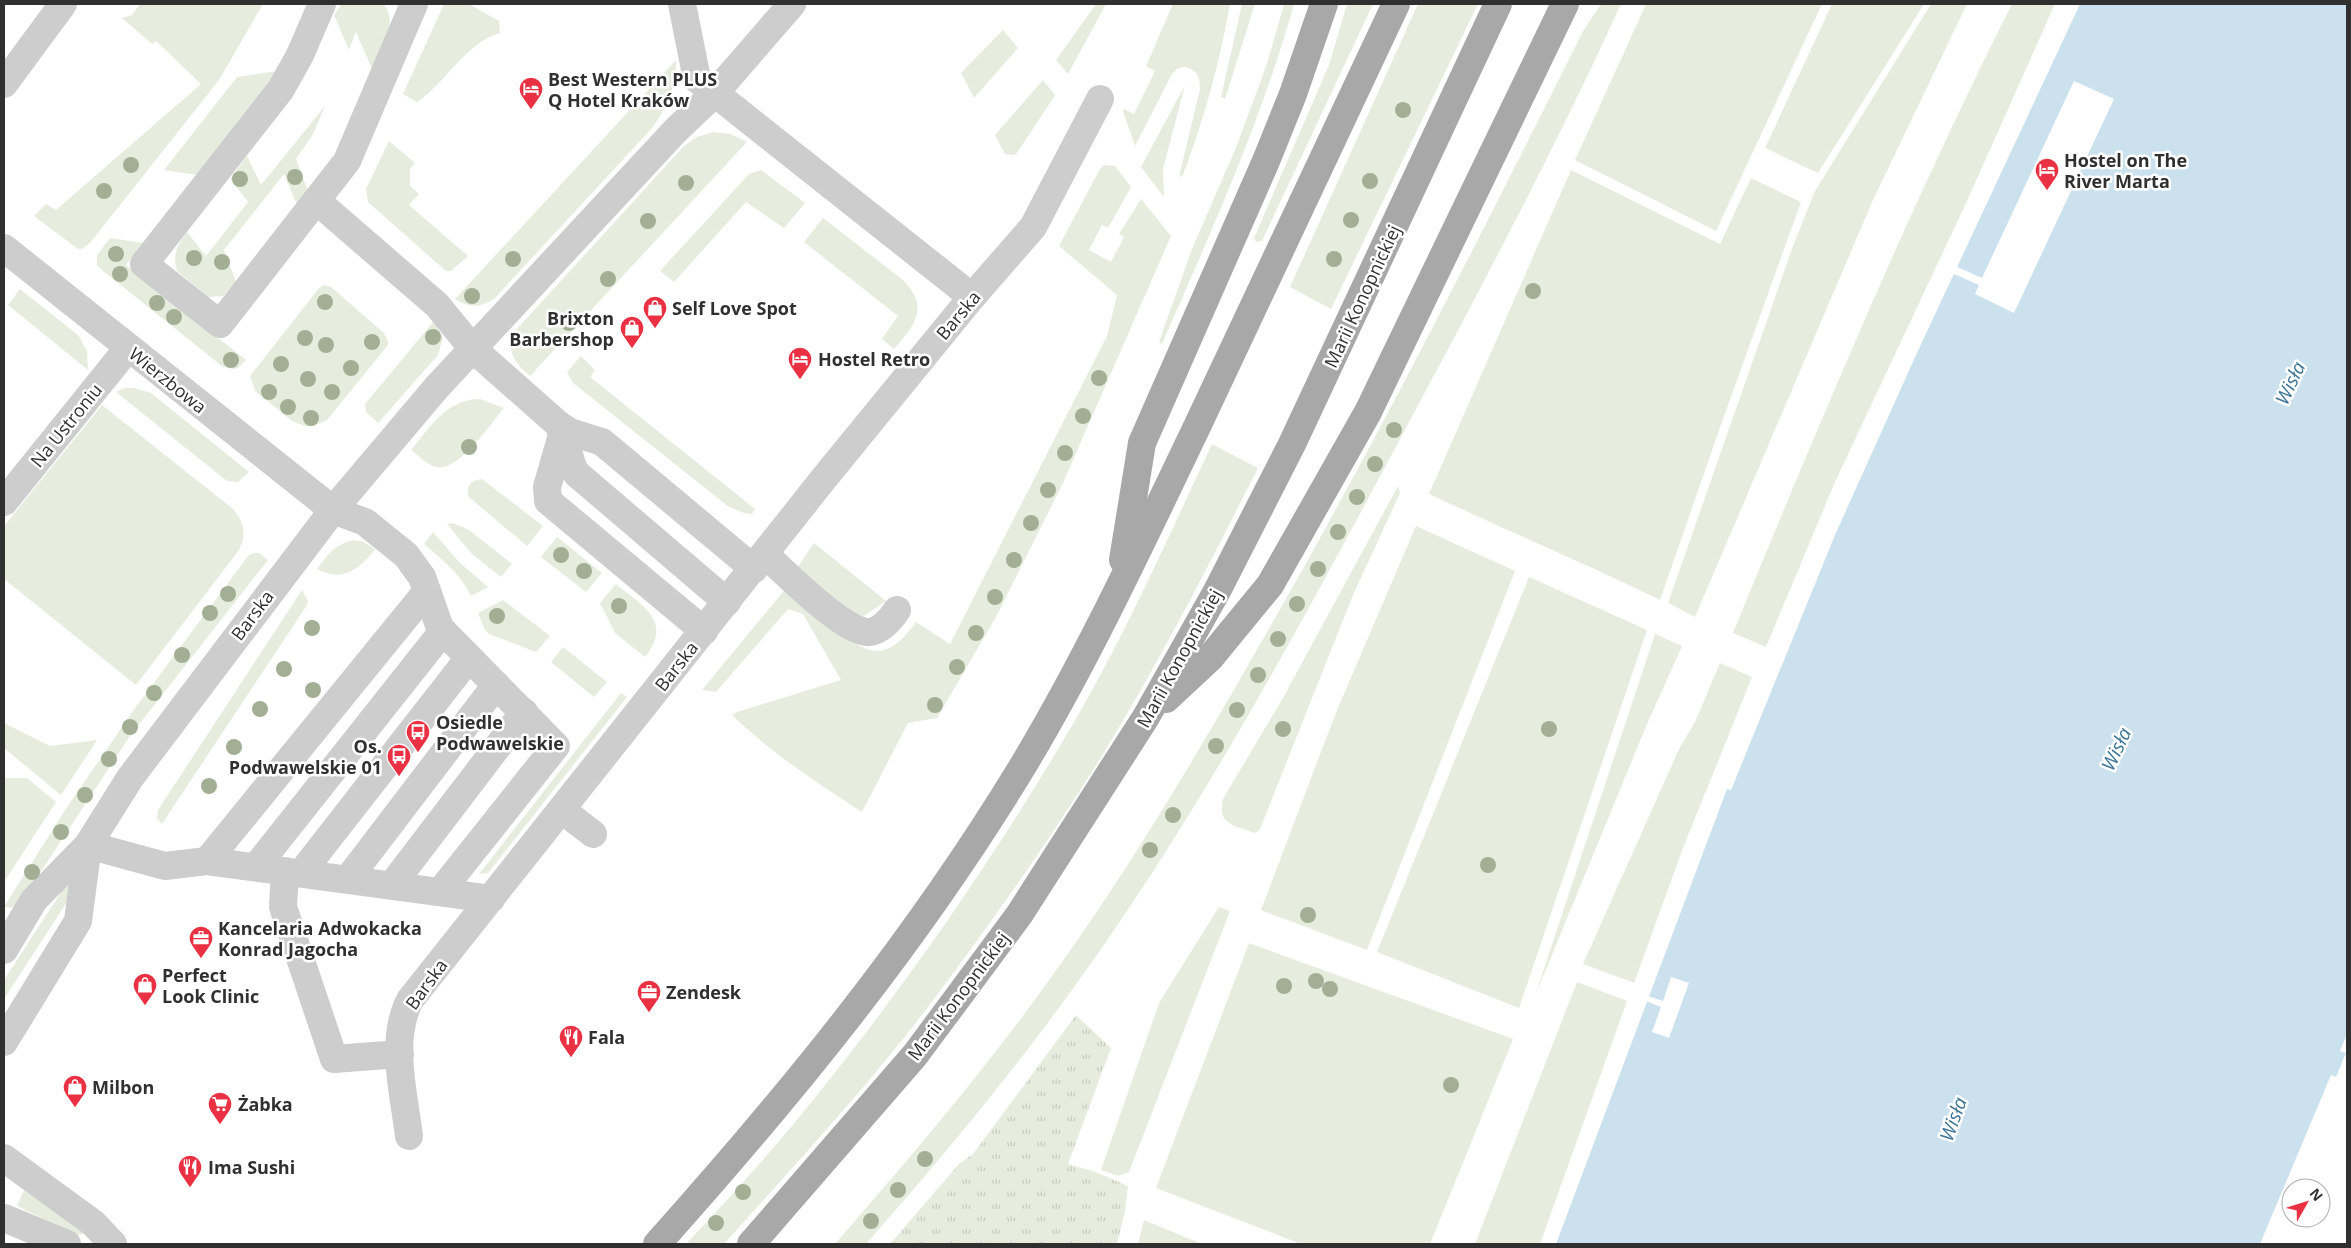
<svg xmlns="http://www.w3.org/2000/svg" width="2351" height="1248" font-family="'Open Sans',sans-serif">
  <defs>
    <pattern id="park-tufts" width="24" height="20" patternUnits="userSpaceOnUse" patternTransform="scale(1.25)"><rect width="24" height="20" fill="#e7edde"/><path d="M3 7l-1-3M5 7V3M7 7l1-3M15 17l-1-3M17 17v-4M19 17l1-3" fill="none" stroke="#c6ccbf"/></pattern>
  </defs>
  <rect width="100%" height="100%" fill="#fff"/>
  <!-- green -->
  <g fill="#e7edde">
    <polygon points="140,4 263,4 219,80 90,243 82,249 78,249 34,216 46,204 56,210 201,84 156,41 152,44 122,18 132,15"/>
    <path d="M342 4H383C400 21 380 51 372 69L356 32 349 50 334 15Z"/>
    <path d="M444 4H469L499 21 500 33C465 43 447 82 417 102L403 94Z"/>
    <polygon points="1096,4 1106,4 1068,74 1056,60"/>
    <path d="M1173 4H1230C1220 62 1204 119 1183 175L1179 177 1200 89C1200 76 1197 70 1184 67L1177 69 1172 74 1135 146 1123 111 1124 109 1134 114 1155 71 1146 66Z"/>
    <polygon points="1242,4 1255,4 1225,99 1221,97"/>
    <path d="M1284 4H1294C1261 122 1211 232 1162 344L1159 342 1192 249 1235 150 1267 64Z"/>
    <polygon points="1347,4 1373,4 1262,241 1256,242 1254,238 1329,65"/>
    <polygon points="1418,4 1478,4 1331,309 1290,287"/>
    <path d="M1601 4H1621C1553 153 1476 297 1399 441 1301 624 1203 807 1082 976 1015 1070 942 1158 866 1244H835C910 1158 985 1070 1052 976 1125 875 1189 768 1251 660 1370 455 1477 243 1583 31Z"/>
    <polygon points="1646,4 1822,4 1716,231 1575,160"/>
    <polygon points="1832,4 1924,4 1818,173 1765,148"/>
    <polygon points="1931,4 1967,4 1873,200 1695,617 1668,603 1793,246 1815,191"/>
    <path d="M2012 4H2055L1967 201 1835 482 1766 647 1733 633C1820 421 1909 208 2012 4Z"/>
    <polygon points="1003,30 1018,48 974,98 961,73"/>
    <path d="M676 60C676 86 668 105 653 127L494 299C479 308 469 308 455 299Z"/>
    <polygon points="277,71 197,175 164,170 237,77"/>
    <polygon points="1043,80 1055,95 1017,153 1014,155 1005,154 995,135"/>
    <polygon points="1185,85 1163,169 1164,197 1141,167"/>
    <path d="M325 106 313 134 296 159 308 191 297 205 284 174 224 250 236 282 223 296 208 297 177 271C172 255 177 245 187 232L206 256 248 202 230 179 247 156 261 185Z"/>
    <path d="M713 132 730 134 747 142 530 376C515 363 504 350 516 330L684 146 697 137Z"/>
    <polygon points="389,141 415,163 410,169 410,186 419,194 409,205 468,256 451,271 446,271 368,202 366,189"/>
    <path d="M1104 165 1115 166 1131 187 1108 228 1102 225 1089 250 1111 262 1124 237 1119 234 1141 199 1171 236 1062 485 996 617 937 718 908 723 862 812C816 782 771 753 732 715L737 712 841 680 803 614 788 609 716 692 702 690 787 587C801 600 816 612 831 625 867 655 885 665 916 622L950 644 1107 336 1117 295 1059 246 1100 169Z"/>
    <polygon points="761,170 805,203 784,228 746,202 674,282 660,271 749,174"/>
    <path d="M1571 170 1720 244 1751 178 1801 202 1723 419 1660 600C1584 563 1506 530 1429 494Z"/>
    <path d="M823 218 903 280C930 308 915 324 894 349L882 339 898 316 804 242Z"/>
    <polygon points="110,238 144,243 126,265 246,360 238,368 233,369 223,367 102,270 97,265 97,255"/>
    <polygon points="324,285 331,287 384,333 388,341 388,345 327,420 314,426 305,426 292,421 255,391 250,376 319,288"/>
    <polygon points="20,289 78,335 87,351 88,370 8,305"/>
    <polygon points="434,321 443,337 438,355 378,423 366,412 365,404"/>
    <polygon points="581,356 595,370 590,377 755,509 752,514 744,513 729,507 573,383 567,372"/>
    <polygon points="125,388 134,388 151,393 249,472 238,482 227,481 116,392"/>
    <path d="M480 399 504 408C491 423 458 473 436 467 427 465 418 455 411 450 430 427 447 399 480 399Z"/>
    <path d="M102 405 233 509C244 523 247 534 239 550L136 685 4 579V526Z"/>
    <path d="M1212 444 1258 468C1211 561 1163 655 1109 744 1058 828 1001 909 943 987 876 1078 799 1160 724 1244H686C731 1196 776 1147 817 1095 913 976 1000 849 1077 717 1128 629 1169 535 1212 444Z"/>
    <path d="M482 479 543 526 527 546 469 497C465 486 471 480 482 479Z"/>
    <path d="M1398 486 1400 493 1353 595 1260 829 1255 833C1234 825 1217 825 1223 799L1284 696Z"/>
    <polygon points="453,523 469,530 512,564 501,577 472,554 447,524"/>
    <polygon points="1416,526 1515,571 1367,950 1261,910 1335,715"/>
    <path d="M433 532 460 563 488 587 471 596C461 574 441 559 424 544Z"/>
    <polygon points="557,537 602,573 586,592 541,557"/>
    <path d="M354 540 364 542 375 549C360 569 342 583 317 569 327 555 335 544 354 540Z"/>
    <polygon points="814,543 886,601 864,616 852,613 797,568"/>
    <polygon points="253,553 259,553 268,560 130,736 17,908 4,907 67,807 133,711 248,556"/>
    <polygon points="1529,577 1647,630 1519,1008 1377,952"/>
    <path d="M616 584C642 605 674 622 645 657L615 633 600 603Z"/>
    <polygon points="302,590 308,601 307,605 162,824 157,818 158,810"/>
    <polygon points="503,600 550,636 536,652 489,634 485,630 478,613"/>
    <polygon points="1655,634 1682,646 1647,724 1535,996"/>
    <polygon points="563,647 607,682 594,697 551,662"/>
    <polygon points="1720,663 1752,677 1683,848 1634,983 1632,982 1583,964 1679,749 1695,722"/>
    <polygon points="621,693 627,697 488,873 479,874"/>
    <polygon points="4,723 50,746 97,740 61,795 4,748"/>
    <polygon points="4,778 27,778 56,802 4,882"/>
    <polygon points="71,877 80,882 4,999 4,980"/>
    <polygon points="1219,907 1230,911 1129,1172 1118,1176 1101,1170 1159,1003"/>
    <polygon points="1249,943 1513,1039 1430,1244 1301,1244 1156,1188"/>
    <polygon points="1577,982 1627,1001 1540,1244 1475,1244"/>
    <polygon points="24,1190 77,1224 84,1233 80,1235 72,1233 17,1206"/>
    <polygon points="1144,1220 1202,1244 1138,1244"/>
  </g>
  <!-- park -->
  <polygon fill="url(#park-tufts)" points="1076,1015 1111,1048 1068,1164 1093,1171 1128,1186 1125,1211 1117,1244 890,1244 959,1164 973,1154"/>
  <!-- water -->
  <polygon fill="#cbe1ed" points="2080,4 2347,4 2347,1034 2340,1051 2346,1053 2336,1077 2331,1075 2260,1244 1556,1244 1727,789 1731,790 1835,535 1916,355"/>
  <!-- pier -->
  <g fill="#fff">
    <polygon points="2074,81 2114,99 2014,313 1975,294 1979,285 1952,273 1955,266 1982,278"/>
    <polygon points="1671,977 1689,983 1669,1038 1652,1032 1661,1007 1646,1001 1648,996 1663,1001"/>
  </g>
  <g fill="none" stroke-linecap="round" stroke-linejoin="round">
    <!-- minor -->
    <g stroke="#cdcdcd" stroke-width="28">
      <polyline points="322,4 300,55 281,89 144,264 220,324 347,161 414,4"/>
      <polyline points="682,4 697,79 972,297"/>
      <polyline points="4,84 63,4"/>
      <path d="M318 202 437 305 473 349 559 425C570 440 566 459 577 474L727 602"/>
      <polyline points="4,248 333,510 365,522 406,555 422,577 440,628 556,746 440,892"/>
      <polyline points="559,425 570,432 602,442 754,569"/>
      <polyline points="561,431 562,435 547,487 548,501 704,631"/>
      <polyline points="4,502 128,348"/>
      <path d="M765 554C783 571 848 636 870 632 882 630 891 619 897 610"/>
      <polyline points="562,810 593,834"/>
      <polyline points="88,845 165,866 207,861 491,899"/>
      <polyline points="207,861 427,591"/>
      <polyline points="256,867 443,631"/>
      <polyline points="285,871 283,907 334,1059 400,1054"/>
      <polyline points="302,872 469,658"/>
      <polyline points="348,879 496,685"/>
      <polyline points="392,885 524,712"/>
      <polyline points="4,950 34,900 88,845 130,778 333,510 437,387 676,130 715,93 792,4"/>
      <polyline points="4,1042 78,921 88,845"/>
      <path d="M409 1136C404 1094 389 1040 410 1000L825 477 972 297 1033 227 1100 99"/>
      <polyline points="4,1158 93,1223 113,1244"/>
      <polyline points="4,1218 67,1244"/>
    </g>
    <!-- major -->
    <g stroke="#a8a8a8" stroke-width="28">
      <polyline points="1123,560 1142,443 1266,161 1293,94 1324,4"/>
      <polyline points="1166,699 1210,658 1270,585 1368,412 1565,4"/>
      <path d="M657 1244C793 1092 918 939 1024 764 1088 657 1140 545 1194 433 1262 290 1329 147 1396 4"/>
      <polyline points="751,1244 915,1055 1019,915 1146,717 1217,591 1292,444 1498,4"/>
    </g>
  </g>
  <!-- trees -->
  <g fill="#a2af94">
    <circle cx="1403" cy="110" r="8"/>
    <circle cx="131" cy="165" r="8"/>
    <circle cx="295" cy="177" r="8"/>
    <circle cx="240" cy="179" r="8"/>
    <circle cx="1370" cy="181" r="8"/>
    <circle cx="686" cy="183" r="8"/>
    <circle cx="104" cy="191" r="8"/>
    <circle cx="1351" cy="220" r="8"/>
    <circle cx="648" cy="221" r="8"/>
    <circle cx="116" cy="254" r="8"/>
    <circle cx="194" cy="258" r="8"/>
    <circle cx="513" cy="259" r="8"/>
    <circle cx="1334" cy="259" r="8"/>
    <circle cx="222" cy="262" r="8"/>
    <circle cx="120" cy="274" r="8"/>
    <circle cx="608" cy="279" r="8"/>
    <circle cx="1533" cy="291" r="8"/>
    <circle cx="472" cy="296" r="8"/>
    <circle cx="325" cy="302" r="8"/>
    <circle cx="157" cy="303" r="8"/>
    <circle cx="174" cy="317" r="8"/>
    <circle cx="569" cy="323" r="8"/>
    <circle cx="433" cy="337" r="8"/>
    <circle cx="305" cy="338" r="8"/>
    <circle cx="372" cy="342" r="8"/>
    <circle cx="326" cy="345" r="8"/>
    <circle cx="231" cy="360" r="8"/>
    <circle cx="281" cy="364" r="8"/>
    <circle cx="351" cy="368" r="8"/>
    <circle cx="1099" cy="378" r="8"/>
    <circle cx="308" cy="379" r="8"/>
    <circle cx="269" cy="392" r="8"/>
    <circle cx="332" cy="392" r="8"/>
    <circle cx="288" cy="407" r="8"/>
    <circle cx="1083" cy="416" r="8"/>
    <circle cx="311" cy="418" r="8"/>
    <circle cx="1394" cy="430" r="8"/>
    <circle cx="469" cy="447" r="8"/>
    <circle cx="1065" cy="453" r="8"/>
    <circle cx="1375" cy="464" r="8"/>
    <circle cx="1048" cy="490" r="8"/>
    <circle cx="1357" cy="497" r="8"/>
    <circle cx="1031" cy="523" r="8"/>
    <circle cx="1338" cy="532" r="8"/>
    <circle cx="561" cy="555" r="8"/>
    <circle cx="1014" cy="560" r="8"/>
    <circle cx="1318" cy="569" r="8"/>
    <circle cx="584" cy="571" r="8"/>
    <circle cx="228" cy="594" r="8"/>
    <circle cx="995" cy="597" r="8"/>
    <circle cx="1297" cy="604" r="8"/>
    <circle cx="619" cy="606" r="8"/>
    <circle cx="210" cy="613" r="8"/>
    <circle cx="497" cy="616" r="8"/>
    <circle cx="312" cy="628" r="8"/>
    <circle cx="976" cy="633" r="8"/>
    <circle cx="1278" cy="639" r="8"/>
    <circle cx="182" cy="655" r="8"/>
    <circle cx="957" cy="667" r="8"/>
    <circle cx="284" cy="669" r="8"/>
    <circle cx="1258" cy="675" r="8"/>
    <circle cx="313" cy="690" r="8"/>
    <circle cx="154" cy="693" r="8"/>
    <circle cx="935" cy="705" r="8"/>
    <circle cx="260" cy="709" r="8"/>
    <circle cx="1237" cy="710" r="8"/>
    <circle cx="130" cy="727" r="8"/>
    <circle cx="1283" cy="729" r="8"/>
    <circle cx="1549" cy="729" r="8"/>
    <circle cx="1216" cy="746" r="8"/>
    <circle cx="234" cy="747" r="8"/>
    <circle cx="109" cy="759" r="8"/>
    <circle cx="209" cy="786" r="8"/>
    <circle cx="85" cy="795" r="8"/>
    <circle cx="1173" cy="815" r="8"/>
    <circle cx="61" cy="832" r="8"/>
    <circle cx="1150" cy="850" r="8"/>
    <circle cx="1488" cy="865" r="8"/>
    <circle cx="32" cy="872" r="8"/>
    <circle cx="1308" cy="915" r="8"/>
    <circle cx="1316" cy="981" r="8"/>
    <circle cx="1284" cy="986" r="8"/>
    <circle cx="1330" cy="989" r="8"/>
    <circle cx="1451" cy="1085" r="8"/>
    <circle cx="925" cy="1159" r="8"/>
    <circle cx="898" cy="1190" r="8"/>
    <circle cx="743" cy="1192" r="8"/>
    <circle cx="871" cy="1221" r="8"/>
    <circle cx="716" cy="1223" r="8"/>
  </g>
  <!-- icons -->
  <defs>
    <symbol id="hotel-pin" viewBox="-11 -11 22 30"><path d="M0 17L-7.5 6A9.5 9.5 0 1 1 7.5 6Z" fill="#e93143" stroke="#fff"/><path d="M-6-4.5h1.5V1H6V5H4.5V3h-9V5H-6ZM-4 0a1.8 1.8 0 1 1 3.6 0ZM.5 0V-2.5h3Q6-2.5 6 0Z" fill="#fff"/></symbol>
    <symbol id="shop-pin" viewBox="-11 -11 22 30"><path d="M0 17L-7.5 6A9.5 9.5 0 1 1 7.5 6Z" fill="#e93143" stroke="#fff"/><path d="M-5-2.5h2.3a2.7 3.5 0 0 1 5.4 0H5L5.5 6h-11ZM-1.5-2.5h3a1.5 2.3 0 0 0-3 0Z" fill="#fff"/></symbol>
    <symbol id="bus-pin" viewBox="-11 -11 22 30"><path d="M0 17L-7.5 6A9.5 9.5 0 1 1 7.5 6Z" fill="#e93143" stroke="#fff"/><path d="M-5-6H5V4H4V6H2V4H-2V6H-4V4H-5ZM-3.5-4V0h7V-4ZM-3.5 1.2v1.5H-2V1.2ZM2 1.2v1.5H3.5V1.2Z" fill="#fff"/></symbol>
    <symbol id="office-pin" viewBox="-11 -11 22 30"><path d="M0 17L-7.5 6A9.5 9.5 0 1 1 7.5 6Z" fill="#e93143" stroke="#fff"/><path d="M-6-3h4V-5.5h4V-3h4V5H-6ZM-1-4.5V-3h2v-1.5ZM-6 0V1H6V0Z" fill="#fff"/></symbol>
    <symbol id="restaurant-pin" viewBox="-11 -11 22 30"><path d="M0 17L-7.5 6A9.5 9.5 0 1 1 7.5 6Z" fill="#e93143" stroke="#fff"/><path d="M-5-6h1v4h1v-4h1v4h1v-4h1v5L-1.5 .5V6h-2V.5L-5-1ZM5-6V6H3V1.5H1.5Q1.5-4 5-6Z" fill="#fff"/></symbol>
    <symbol id="supermarket-pin" viewBox="-11 -11 22 30"><path d="M0 17L-7.5 6A9.5 9.5 0 1 1 7.5 6Z" fill="#e93143" stroke="#fff"/><path d="M-6-5.5h2.5l.6 2H6L4.5 2H-2.5L-4.4-4H-6ZM-1.5 3.2a1.3 1.3 0 1 0 .1 0ZM3 3.2a1.3 1.3 0 1 0 .1 0Z" fill="#fff"/></symbol>
  </defs>
  <g fill-rule="evenodd">
    <use href="#hotel-pin" x="517" y="75" width="28" height="38"/>
    <use href="#hotel-pin" x="2033" y="156" width="28" height="38"/>
    <use href="#shop-pin" x="641" y="294" width="28" height="38"/>
    <use href="#shop-pin" x="618" y="314" width="28" height="38"/>
    <use href="#hotel-pin" x="786" y="345" width="28" height="38"/>
    <use href="#bus-pin" x="404" y="718" width="28" height="38"/>
    <use href="#bus-pin" x="385" y="742" width="28" height="38"/>
    <use href="#office-pin" x="187" y="924" width="28" height="38"/>
    <use href="#shop-pin" x="131" y="971" width="28" height="38"/>
    <use href="#office-pin" x="635" y="978" width="28" height="38"/>
    <use href="#restaurant-pin" x="557" y="1023" width="28" height="38"/>
    <use href="#shop-pin" x="61" y="1073" width="28" height="38"/>
    <use href="#supermarket-pin" x="206" y="1090" width="28" height="38"/>
    <use href="#restaurant-pin" x="176" y="1153" width="28" height="38"/>
  </g>
  <g text-anchor="middle" dominant-baseline="central" stroke-width="5" stroke-linejoin="round" paint-order="stroke">
    <!-- poi labels -->
    <g font-size="18" font-weight="bold" fill="#303030" stroke="#fff" text-anchor="start">
      <text x="548" y="79">Best Western PLUS<tspan x="548" dy="21">Q Hotel Kraków</tspan></text>
      <text x="2064" y="160">Hostel on The<tspan x="2064" dy="21">River Marta</tspan></text>
      <text x="672" y="308">Self Love Spot</text>
      <text x="614" y="318" text-anchor="end">Brixton<tspan x="614" dy="21">Barbershop</tspan></text>
      <text x="818" y="359">Hostel Retro</text>
      <text x="436" y="722">Osiedle<tspan x="436" dy="21">Podwawelskie</tspan></text>
      <text x="382" y="746" text-anchor="end">Os.<tspan x="382" dy="21">Podwawelskie 01</tspan></text>
      <text x="218" y="928">Kancelaria Adwokacka<tspan x="218" dy="21">Konrad Jagocha</tspan></text>
      <text x="162" y="975">Perfect<tspan x="162" dy="21">Look Clinic</tspan></text>
      <text x="666" y="992">Zendesk</text>
      <text x="588" y="1037">Fala</text>
      <text x="92" y="1087">Milbon</text>
      <text x="238" y="1104">Żabka</text>
      <text x="208" y="1167">Ima Sushi</text>
    </g>
    <!-- street labels -->
    <g font-size="18" fill="#303030" stroke="#fff">
      <text transform="translate(1362 296) rotate(-65)">Marii Konopnickiej</text>
      <text transform="translate(958 315) rotate(-50)">Barska</text>
      <text transform="translate(168 380) rotate(39)">Wierzbowa</text>
      <text transform="translate(66 425) rotate(-51)">Na Ustroniu</text>
      <text transform="translate(252 615) rotate(-53)">Barska</text>
      <text transform="translate(1179 658) rotate(-61)">Marii Konopnickiej</text>
      <text transform="translate(676 666) rotate(-52)">Barska</text>
      <text transform="translate(426 984) rotate(-54)">Barska</text>
      <text transform="translate(958 996) rotate(-53)">Marii Konopnickiej</text>
    </g>
    <!-- water labels -->
    <g font-size="19" font-style="italic" fill="#3c7595" stroke="#fff">
      <text transform="translate(2290 383) rotate(-65)">Wisła</text>
      <text transform="translate(2116 749) rotate(-65)">Wisła</text>
      <text transform="translate(1953 1119) rotate(-70)">Wisła</text>
    </g>
  </g>
  <!-- border -->
  <rect width="2351" height="1248" fill="none" stroke="#303030" stroke-width="10"/>
  <!-- north arrow -->
  <g transform="translate(2306 1203) rotate(51)"><circle r="24" fill="#ffffff" stroke="#acacac"/>
  <path d="M0-4L9 19L0 12L-9 19Z" fill="#e93143"/>
  <text y="-8" font-size="14" font-weight="bold" text-anchor="middle" fill="#303030">N</text>
  </g>
</svg>
